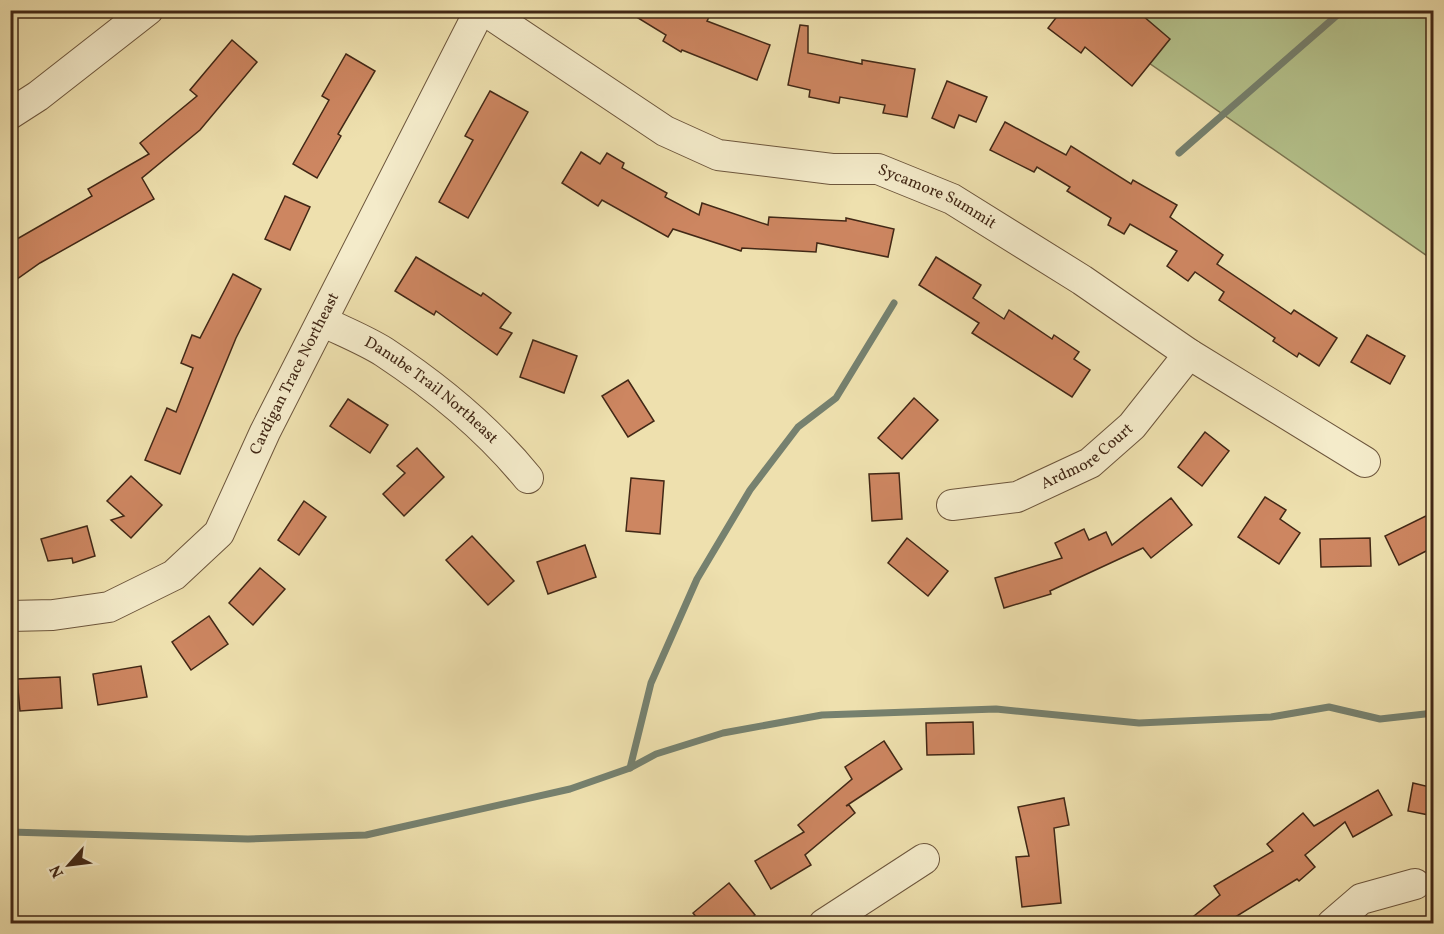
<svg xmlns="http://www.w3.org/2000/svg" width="1444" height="934" font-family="Vollkorn,serif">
  <rect width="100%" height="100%" fill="#eee0ae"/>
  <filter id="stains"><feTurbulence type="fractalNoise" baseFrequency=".00333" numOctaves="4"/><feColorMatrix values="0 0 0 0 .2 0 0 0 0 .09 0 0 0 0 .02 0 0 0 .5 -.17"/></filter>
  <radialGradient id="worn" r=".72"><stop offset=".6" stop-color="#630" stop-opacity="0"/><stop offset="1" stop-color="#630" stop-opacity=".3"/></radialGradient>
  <!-- green -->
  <polygon fill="#b5c38d" stroke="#7c7652" stroke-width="1.5" points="1074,11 1433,11 1433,260"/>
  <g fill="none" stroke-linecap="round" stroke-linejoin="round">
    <!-- stream -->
    <g stroke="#76816f" stroke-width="7">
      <polyline points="1179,153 1343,10"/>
      <polyline points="630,768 651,683 697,579 750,490 798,427 836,398 894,303"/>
      <polyline points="10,832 248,839 366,835 570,789 630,768 656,754 723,733 822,715 996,709 1139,723 1271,717 1329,707 1380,719 1434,713"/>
    </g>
  </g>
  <!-- building -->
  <g fill="#cd8661" stroke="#422816" stroke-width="1.5">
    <polygon points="625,10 713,10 707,21 770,45 757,80 682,50 681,52 663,41 666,35"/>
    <polygon points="1062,10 1136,10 1170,39 1132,86 1085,47 1081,53 1048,28"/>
    <polygon points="800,25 808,26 808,53 862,64 862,60 915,69 907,117 883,113 885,105 840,97 839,103 809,97 810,90 788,85"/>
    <polygon points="232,40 257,62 200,130 142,178 154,199 40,263 10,284 10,243 92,196 88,189 149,154 140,143 197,96 190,90"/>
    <polygon points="346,54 375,71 338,134 341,136 317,178 293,164 329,100 322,96"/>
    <polygon points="947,81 987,97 976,122 959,115 954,128 932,118"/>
    <polygon points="490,91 528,112 468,218 439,202 473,140 465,136"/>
    <polygon points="1005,122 1066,155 1071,146 1131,184 1133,180 1177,205 1170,217 1223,255 1217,264 1291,314 1294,310 1337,338 1319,366 1299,353 1297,357 1273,341 1275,338 1219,300 1224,292 1195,272 1188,281 1167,266 1177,251 1130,224 1124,234 1108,225 1111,218 1067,191 1070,187 1037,167 1034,172 990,150"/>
    <polygon points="581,152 600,164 607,153 624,163 622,168 667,193 665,197 699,215 702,203 768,225 769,217 846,221 846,218 894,229 888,257 817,243 816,252 742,248 741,251 673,229 668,237 602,200 598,206 562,183"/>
    <polygon points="285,196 310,207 290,250 265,239"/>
    <polygon points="416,257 481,296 483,293 511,313 500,328 512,333 497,355 436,311 434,315 395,291"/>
    <polygon points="936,257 981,285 973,298 1004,319 1009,310 1052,339 1054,335 1079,352 1074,359 1090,370 1072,397 972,333 979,323 919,285"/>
    <polygon points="233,274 261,289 236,338 180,474 145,460 167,408 176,412 193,368 181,363 192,335 200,338"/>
    <polygon points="1367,335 1405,356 1390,384 1351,362"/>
    <polygon points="533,340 577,356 564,393 520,377"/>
    <polygon points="628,380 654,421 628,437 602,396"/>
    <polygon points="914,398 938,420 902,459 878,438"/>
    <polygon points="348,399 388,425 370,453 330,426"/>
    <polygon points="1205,432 1229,451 1202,486 1178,467"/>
    <polygon points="417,448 444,477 404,516 383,494 405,473 397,466"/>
    <polygon points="899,473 902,519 872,521 869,474"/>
    <polygon points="131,476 162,505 131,538 111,520 124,516 107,501"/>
    <polygon points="631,478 664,481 660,534 626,531"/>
    <polygon points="1265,497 1286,510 1280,519 1300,533 1279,564 1238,537"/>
    <polygon points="1171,498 1192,525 1151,558 1143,548 1050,591 1051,594 1004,608 995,578 1062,558 1055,543 1084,529 1089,540 1106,532 1112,545"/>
    <polygon points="304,501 326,517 299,555 278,540"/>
    <polygon points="1434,512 1434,547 1399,565 1385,536"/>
    <polygon points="87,526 95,556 73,563 72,558 48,561 41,539"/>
    <polygon points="472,536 514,581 488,605 446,560"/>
    <polygon points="907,538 948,571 928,596 888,563"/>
    <polygon points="1370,538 1371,566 1321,567 1320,539"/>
    <polygon points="585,545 596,577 548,594 537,562"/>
    <polygon points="260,568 285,589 253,625 229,603"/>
    <polygon points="209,616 228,644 191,670 172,642"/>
    <polygon points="141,666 147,697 98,705 93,674"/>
    <polygon points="60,677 62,708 20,711 17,679"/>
    <polygon points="973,722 974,754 927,755 926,723"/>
    <polygon points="884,741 902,769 846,806 849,805 855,813 805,855 811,865 771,889 755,861 804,832 798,825 852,779 845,767"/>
    <polygon points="1413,783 1434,788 1434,816 1408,811"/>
    <polygon points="1378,790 1392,815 1353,837 1345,822 1305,855 1315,867 1299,881 1297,879 1224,924 1184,924 1220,895 1214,886 1273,851 1267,844 1303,813 1314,826"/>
    <polygon points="1064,798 1069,825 1054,828 1061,903 1022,907 1016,857 1029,856 1018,807"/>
    <polygon points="729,883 755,915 744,924 702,924 693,913"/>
  </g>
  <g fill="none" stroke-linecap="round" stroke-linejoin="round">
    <defs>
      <g id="minor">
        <path id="s1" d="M484 10 665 131 718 155 832 169H878L952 199 1082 280 1189 354 1365 462"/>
        <polyline points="10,114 38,96 148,10"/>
        <path id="s2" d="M322 321C342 331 365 340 384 352 437 387 488 429 528 478"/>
        <path id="s3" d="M952 505 1017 497 1090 463 1132 426 1189 354"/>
        <path id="s4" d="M10 616 53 615 109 607 174 575 219 533 265 432 480 10"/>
        <polyline points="824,924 924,859"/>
        <polyline points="1332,924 1361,899 1415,884"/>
      </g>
    </defs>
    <!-- minor casing -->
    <use href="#minor" stroke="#6d563c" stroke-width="32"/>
    <!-- minor -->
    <use href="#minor" stroke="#f4ebca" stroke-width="30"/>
  </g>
  <g text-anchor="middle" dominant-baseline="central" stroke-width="4.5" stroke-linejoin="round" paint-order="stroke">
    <!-- street labels -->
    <g font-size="16" fill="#422816" stroke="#f4ebca">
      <text stroke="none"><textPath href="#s1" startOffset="502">Sycamore Summit</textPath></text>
      <text stroke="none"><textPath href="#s4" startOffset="410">Cardigan Trace Northeast</textPath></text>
      <text stroke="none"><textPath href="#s2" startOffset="130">Danube Trail Northeast</textPath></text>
      <text stroke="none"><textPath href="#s3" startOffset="147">Ardmore Court</textPath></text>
    </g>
  </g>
  <!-- margin -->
  <rect width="1444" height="934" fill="none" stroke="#eee0ae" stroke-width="36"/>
  <rect x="12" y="12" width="1420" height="910" fill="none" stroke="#422816" stroke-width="3"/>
  <rect x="18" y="18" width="1408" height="898" fill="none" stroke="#422816" stroke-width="1.5"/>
  <!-- north arrow -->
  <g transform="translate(69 865) rotate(242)" stroke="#f4ebca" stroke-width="4.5" paint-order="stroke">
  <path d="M0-4.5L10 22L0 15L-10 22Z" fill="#422816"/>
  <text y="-9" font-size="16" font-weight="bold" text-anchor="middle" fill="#422816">N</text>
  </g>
  <rect width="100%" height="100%" filter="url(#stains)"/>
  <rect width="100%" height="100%" fill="url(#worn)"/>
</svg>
